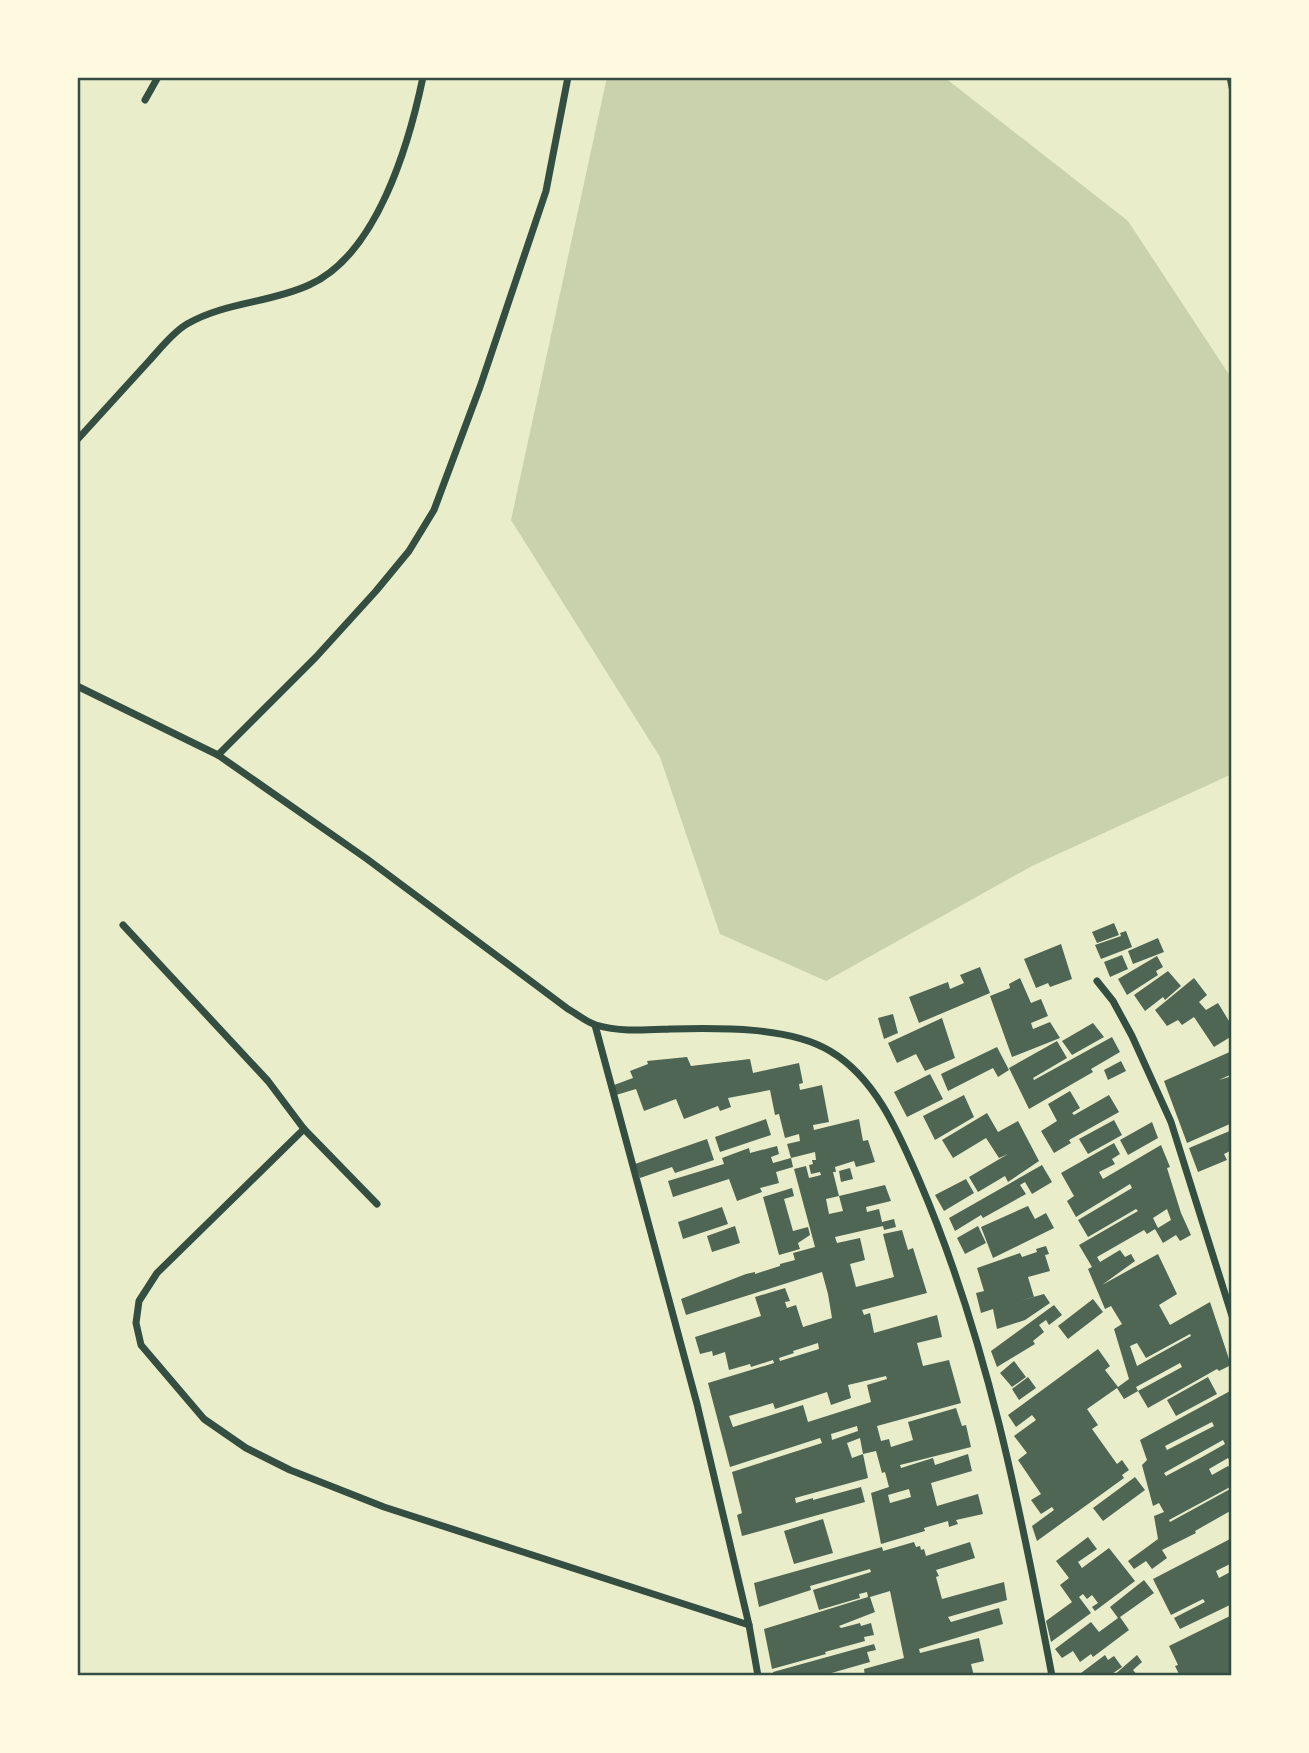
<svg xmlns="http://www.w3.org/2000/svg" width="1309" height="1753" font-family="Roboto,sans-serif">
  <rect width="100%" height="100%" fill="#e9edc9"/>
  <!-- green -->
  <polygon fill="#cad2ad" points="607,77 944,77 1128,221 1232,379 1232,774 1032,866 826,981 720,934 660,757 511,520"/>
  <!-- building -->
  <g fill="#4f6655" fill-rule="evenodd">
    <polygon points="1114,923 1119,935 1097,943 1092,932"/>
    <polygon points="1126,931 1132,947 1101,959 1095,945 1121,936 1120,933"/>
    <polygon points="1158,938 1164,952 1133,964 1128,951"/>
    <polygon points="1061,944 1072,979 1050,987 1048,983 1036,988 1024,959"/>
    <polygon points="1122,955 1128,969 1110,977 1104,962"/>
    <polygon points="1157,956 1163,967 1156,971 1158,975 1127,995 1118,979"/>
    <polygon points="980,967 990,993 919,1023 909,997 948,982 950,989 964,983 960,975"/>
    <polygon points="1168,971 1181,986 1165,1000 1163,997 1145,1011 1134,995"/>
    <polygon points="1020,978 1031,1003 1041,999 1048,1016 1031,1023 1033,1029 1050,1022 1060,1038 1012,1057 990,996 1010,988 1009,984"/>
    <polygon points="1194,978 1207,995 1199,1002 1206,1010 1218,1003 1232,1026 1232,1036 1214,1047 1194,1017 1182,1025 1178,1020 1167,1026 1155,1010"/>
    <polygon points="893,1014 898,1033 884,1039 878,1018"/>
    <polygon points="942,1018 955,1058 925,1071 916,1054 897,1063 888,1043"/>
    <polygon points="1093,1023 1104,1037 1072,1055 1062,1041"/>
    <polygon points="1112,1037 1120,1052 1091,1069 1093,1072 1029,1109 1009,1068 1057,1041 1067,1058 1033,1078 1034,1080"/>
    <polygon points="997,1047 1009,1070 998,1077 993,1068 948,1091 941,1074"/>
    <polygon points="1232,1051 1232,1074 1219,1080 1232,1076 1232,1123 1187,1143 1164,1081"/>
    <path d="M687 1057 691 1066 750 1059 753 1073 799 1063 803 1083 799 1084 800 1090 822 1085 829 1122 813 1125 814 1130 859 1119 863 1141 868 1140 875 1162 856 1167 854 1161 835 1167 836 1172H833L839 1196 826 1199 829 1214 843 1211 839 1196 885 1185 891 1201 866 1207 867 1212 879 1209 882 1222 894 1219 896 1227 884 1230 883 1226 835 1237 837 1243 860 1238 865 1260 850 1264 856 1287 894 1277 883 1234 902 1230 908 1250 913 1248 927 1293 862 1310 864 1315 870 1313 874 1333 937 1315 942 1337 917 1343 923 1366 949 1360 961 1403 877 1426 881 1441 889 1439 891 1447 913 1440 908 1422 956 1408 962 1426 966 1425 971 1447 900 1465 901 1468 933 1458 935 1465 968 1454 972 1471 931 1483 937 1506 978 1494 983 1514 956 1520 958 1524 949 1527 948 1521 924 1528 925 1531 881 1544 871 1493 889 1487 885 1472 882 1473 876 1451 863 1454 860 1438 847 1443 852 1458 863 1454 868 1478 795 1498 796 1503 813 1498V1500L861 1487 865 1502 742 1536 737 1515 742 1513 732 1472 822 1443 820 1438 730 1467 708 1383 774 1363 773 1360 751 1367 750 1364 729 1370 725 1352 713 1356 712 1351 700 1354 695 1337 761 1316 755 1297 785 1288 790 1301 785 1302 787 1308 796 1305 803 1327 832 1318 828 1294 822 1272 686 1315 681 1299 746 1274 755 1272V1274L780 1266V1264L795 1260 793 1253 815 1247 794 1169 806 1166 809 1178 821 1175 820 1172 811 1174 809 1165 813 1164 812 1160H816L815 1152 791 1158 787 1144 800 1141 799 1134 785 1138 779 1114 775 1115 770 1090 728 1098 731 1107 720 1111 718 1106 684 1119 676 1099 644 1111 636 1089 616 1095 614 1085 633 1078 630 1071 648 1064 647 1061ZM818 1343 819 1349 780 1361 779 1358 794 1353 793 1351ZM886 1376 887 1379 867 1385 871 1402 808 1422 803 1405 733 1427 729 1416 773 1403 775 1409 827 1392 831 1405 851 1398 848 1385ZM857 1426 858 1431 832 1440 831 1434ZM909 1489 911 1497 890 1503 888 1495Z"/>
    <polygon points="1121,1061 1126,1071 1108,1080 1104,1070"/>
    <polygon points="930,1074 943,1099 907,1117 894,1092"/>
    <polygon points="1070,1091 1080,1108 1072,1113 1074,1115 1109,1095 1119,1112 1069,1140 1071,1143 1054,1153 1041,1131 1057,1121 1048,1104"/>
    <polygon points="964,1095 974,1117 935,1140 923,1116"/>
    <polygon points="987,1113 998,1132 1018,1121 1039,1161 1008,1182 1005,1176 978,1192 969,1177 1008,1154 999,1158 986,1138 953,1158 942,1140"/>
    <polygon points="766,1119 771,1135 720,1152 715,1137"/>
    <polygon points="1114,1120 1122,1135 1088,1154 1079,1139"/>
    <polygon points="1152,1122 1158,1138 1128,1155 1120,1140"/>
    <polygon points="1232,1130 1232,1150 1224,1154 1227,1160 1198,1172 1189,1148"/>
    <polygon points="707,1139 714,1160 675,1173 672,1167 640,1178 635,1164"/>
    <path d="M1114 1143 1120 1154 1112 1159 1115 1164 1099 1172 1103 1179 1161 1145 1170 1167 1167 1168 1181 1213 1191 1235 1180 1241 1176 1235 1163 1243 1155 1229 1147 1234 1144 1230 1097 1257 1100 1262 1120 1250 1125 1257 1131 1254 1135 1261 1102 1285 1158 1254 1177 1294 1159 1305 1170 1325 1210 1302 1231 1365 1219 1371 1217 1369 1148 1408 1138 1391 1182 1367 1180 1363 1136 1387 1138 1391 1124 1399 1117 1388 1087 1409 1098 1425 1092 1429 1117 1464 1122 1460 1129 1470 1122 1475 1124 1478 1037 1541 1032 1526 1054 1510 1052 1507 1041 1514 1031 1500 1041 1494 1018 1460 1027 1453 1014 1436 1036 1420 1032 1415 1016 1427 1008 1415 1098 1349 1110 1366 1105 1370 1118 1387 1129 1379 1114 1329 1122 1324 1111 1306 1105 1309 1088 1269 1092 1267 1079 1245 1138 1211 1136 1209 1088 1237 1078 1220 1132 1188 1130 1184 1076 1217 1067 1201 1074 1196 1061 1173ZM1167 1209 1171 1220 1158 1228 1153 1218ZM1190 1334 1191 1336 1137 1366 1130 1346 1137 1343 1146 1358Z"/>
    <polygon points="777,1146 779,1154 771,1157 773,1163 791,1158 793,1167 776,1172 779,1183 760,1188 762,1192 737,1201 729,1179 673,1197 668,1181 724,1164 722,1158 749,1148 750,1153"/>
    <polygon points="1042,1165 1052,1182 1032,1194 1025,1182 1020,1185 1026,1194 983,1218 981,1215 955,1231 949,1218"/>
    <polygon points="850,1168 853,1179 841,1182 839,1171"/>
    <polygon points="966,1179 974,1193 944,1211 935,1195"/>
    <polygon points="792,1188 794,1196 784,1199 793,1231 808,1227 810,1235 798,1243 800,1249 779,1255 763,1197"/>
    <polygon points="1028,1206 1035,1219 1046,1213 1054,1228 993,1258 981,1227"/>
    <polygon points="722,1207 728,1224 683,1239 678,1222"/>
    <polygon points="735,1226 740,1243 712,1252 707,1236"/>
    <polygon points="978,1226 986,1243 965,1254 957,1238"/>
    <polygon points="1046,1246 1049,1254 1045,1255 1050,1271 1028,1277 1034,1297 1019,1301 1044,1294 1050,1303 1025,1320 997,1329 993,1309 981,1313 976,1293 984,1291 977,1268 1020,1253 1022,1257 1037,1252 1036,1249"/>
    <polygon points="1093,1299 1103,1312 1068,1339 1058,1326"/>
    <polygon points="1054,1305 1062,1315 1049,1325 1046,1320 1039,1325 1044,1332 1033,1341 1035,1344 997,1367 991,1351"/>
    <polygon points="1014,1361 1026,1377 1012,1387 1000,1373"/>
    <polygon points="1028,1377 1036,1388 1019,1400 1012,1389"/>
    <polygon points="1208,1377 1217,1394 1176,1416 1167,1400"/>
    <path d="M1232 1390V1464L1228 1458 1209 1469 1212 1475 1228 1466 1232 1470V1486L1169 1520 1170 1522 1232 1488V1510L1195 1531 1196 1533 1162 1550 1167 1558 1152 1569 1146 1561 1134 1569 1128 1561 1158 1539 1154 1516 1164 1512 1159 1503 1153 1506 1142 1465 1147 1460 1140 1440ZM1212 1422 1214 1426 1167 1450 1165 1446ZM1223 1440 1225 1444 1202 1457 1166 1476 1164 1473Z"/>
    <polygon points="1135,1477 1145,1490 1103,1521 1093,1508"/>
    <polygon points="823,1519 833,1553 794,1564 784,1531"/>
    <polygon points="1088,1537 1097,1549 1078,1562 1082,1568 1109,1548 1135,1581 1095,1611 1092,1607 1098,1603 1092,1595 1087,1599 1083,1594 1079,1597 1091,1613 1051,1642 1046,1621 1072,1602 1060,1585 1069,1578 1056,1561"/>
    <polygon points="1232,1538 1232,1563 1216,1571 1219,1578 1232,1571 1232,1604 1180,1629 1174,1618 1205,1602 1203,1599 1171,1615 1153,1579"/>
    <polygon points="914,1542 916,1547 920,1546 921,1550 924,1549 926,1556 970,1542 975,1558 936,1570 939,1576 936,1577 942,1599 1004,1582 1007,1600 948,1617 951,1622 999,1608 1003,1624 919,1649 920,1653 979,1638 984,1661 971,1664 974,1676 865,1676 864,1669 904,1658 890,1591 870,1597 875,1612 839,1626 841,1628 860,1623 861,1626 871,1623 874,1635 864,1637 865,1641 825,1652 826,1654 772,1669 764,1629 868,1597 867,1592 859,1594 860,1598 819,1610 813,1590 871,1572 870,1569 810,1586 811,1590 759,1607 754,1583 882,1547 883,1551"/>
    <polygon points="1144,1580 1154,1593 1120,1617 1129,1630 1093,1657 1091,1654 1080,1662 1073,1651 1062,1658 1055,1649 1091,1622 1099,1632 1118,1618 1110,1607"/>
    <polygon points="1232,1615 1232,1676 1180,1676 1175,1666 1178,1665 1169,1646"/>
    <polygon points="874,1644 876,1650 867,1652 870,1662 821,1676 774,1676 773,1672"/>
    <polygon points="1105,1655 1108,1660 1114,1656 1122,1667 1109,1676 1077,1676"/>
    <polygon points="1137,1655 1142,1662 1133,1670 1138,1676 1113,1676"/>
  </g>
  <g fill="none" stroke-linecap="round" stroke-linejoin="round">
    <!-- minor -->
    <g stroke="#344e41" stroke-width="7">
      <polyline points="1230,77 1232,87"/>
      <polyline points="145,100 158,77"/>
      <path d="M77 440C101 414 125 387 149 361 160 349 173 332 187 324 225 302 270 303 309 285 377 255 409 144 423 77"/>
      <path d="M77 686 218 755 367 859 568 1009C577 1014 586 1022 596 1025 619 1032 645 1030 670 1029 717 1028 789 1026 830 1051 876 1078 899 1134 919 1180 987 1338 1020 1507 1052 1676"/>
      <polyline points="218,755 316,657 376,591 409,551 434,510 480,387 546,191 568,77"/>
      <polyline points="123,925 268,1081 304,1129 377,1204"/>
      <polyline points="1097,981 1113,1001 1132,1036 1171,1122 1232,1316"/>
      <polyline points="595,1025 697,1404 749,1625 758,1676"/>
      <polyline points="304,1129 157,1273 139,1301 136,1323 141,1345 204,1419 246,1448 290,1470 384,1507 749,1625"/>
    </g>
  </g>
  <!-- border -->
  <rect width="1309" height="1753" fill="none" stroke="#fefae0" stroke-width="158"/>
  <rect x="79" y="79" width="1151" height="1595" fill="none" stroke="#344e41" stroke-width="2.5"/>
</svg>
